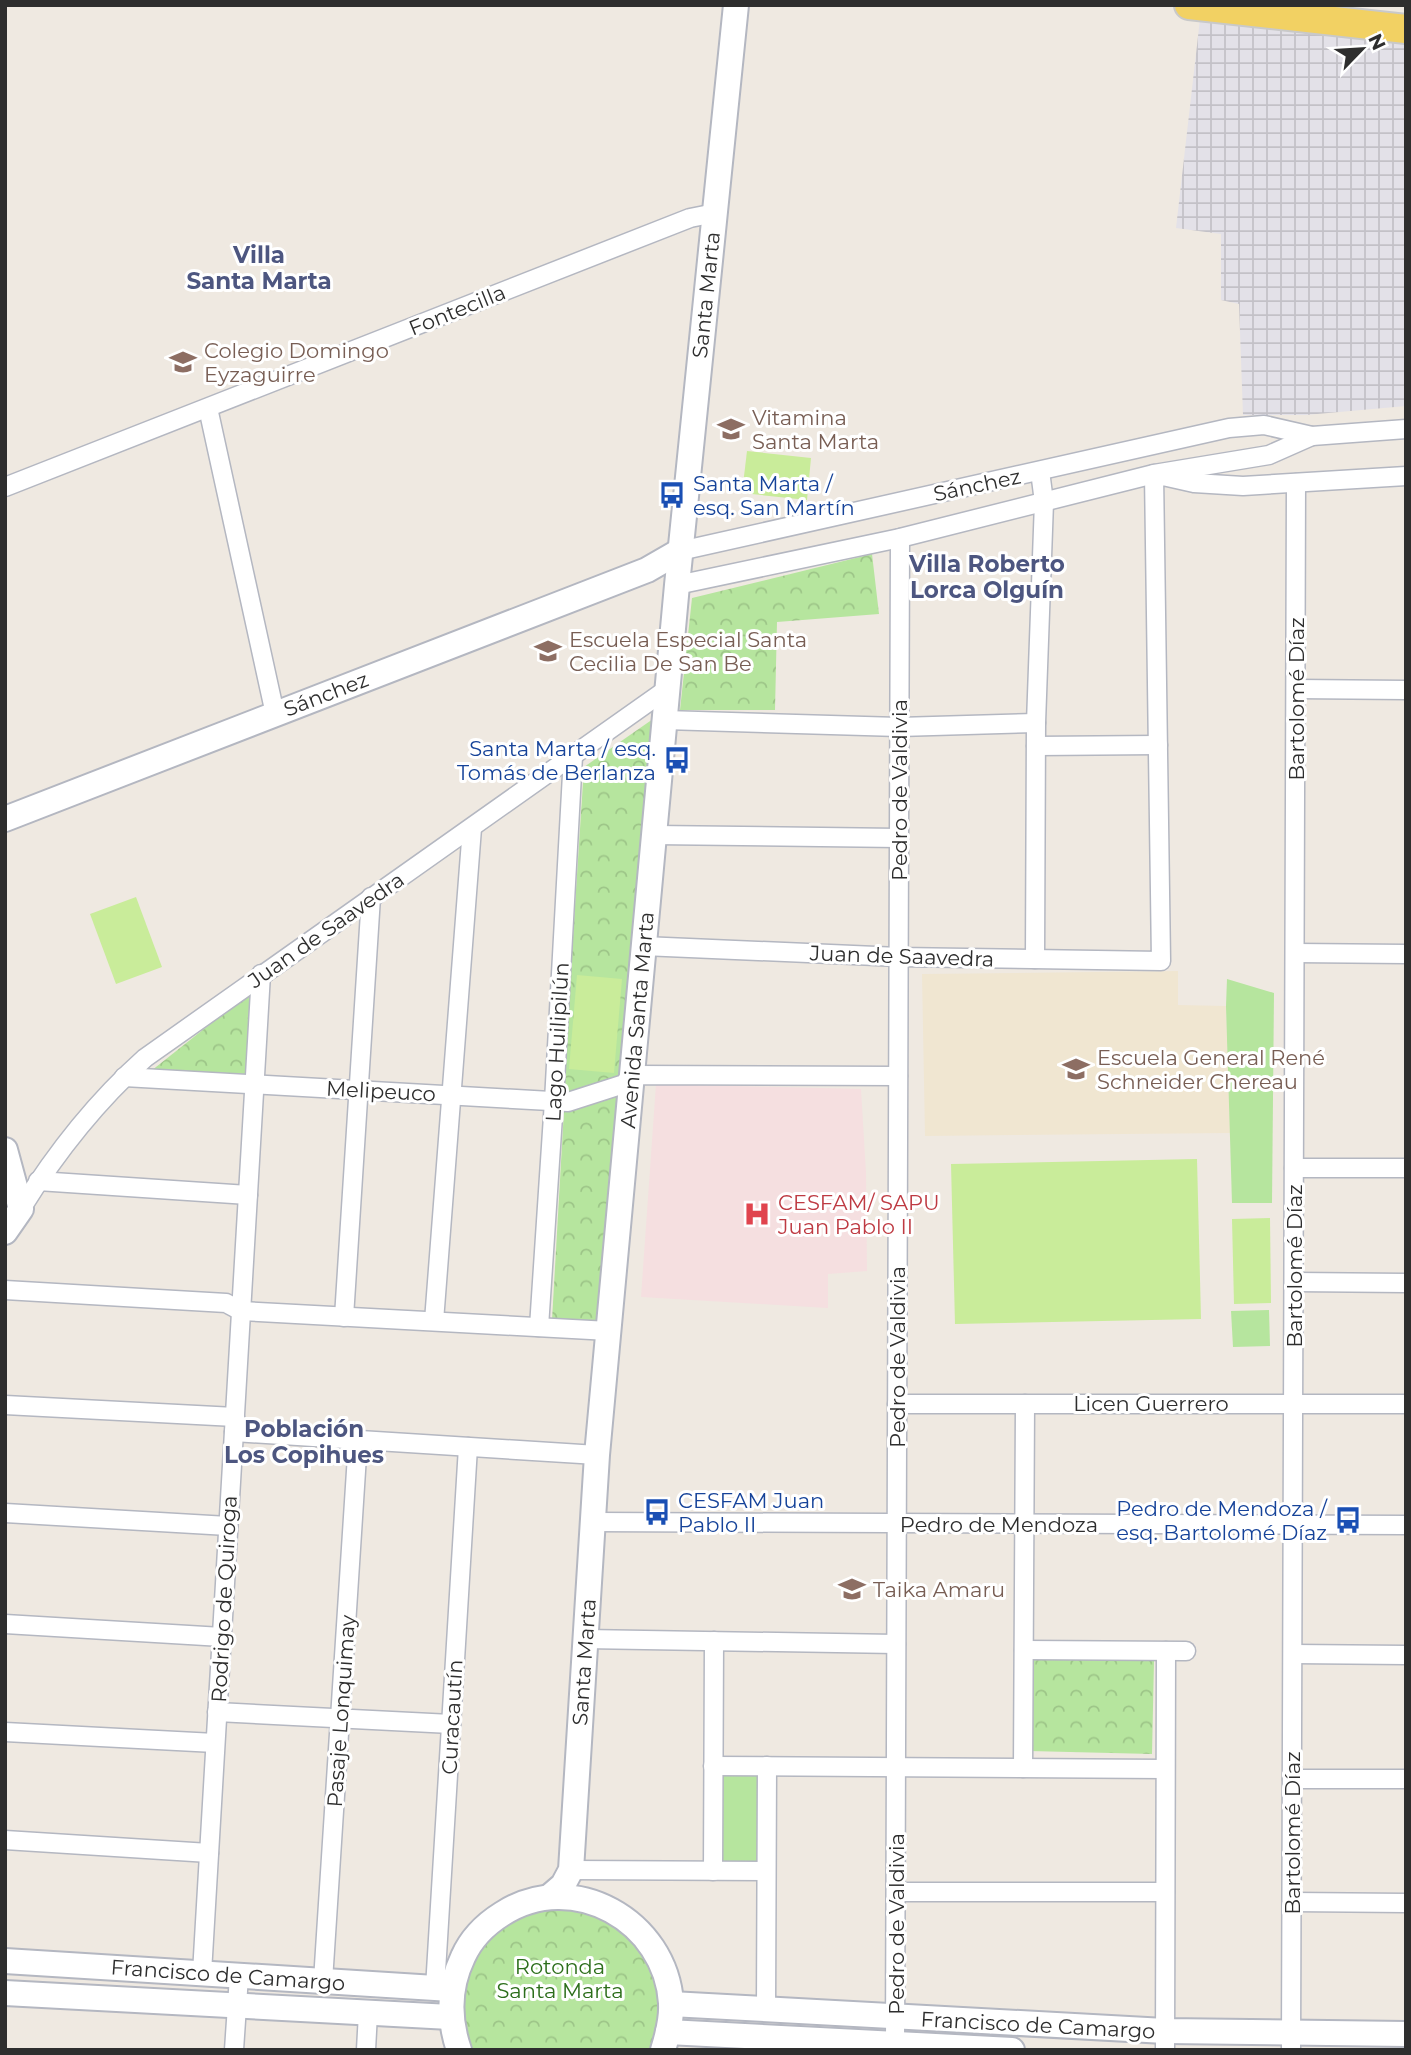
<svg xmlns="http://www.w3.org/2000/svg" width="1411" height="2055" font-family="Montserrat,sans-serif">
  <defs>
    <pattern id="industrial-grid" width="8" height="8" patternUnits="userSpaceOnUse" patternTransform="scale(1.75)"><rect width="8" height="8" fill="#e3e1e8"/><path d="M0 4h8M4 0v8" fill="none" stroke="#c3c1c7"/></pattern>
    <pattern id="forest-crowns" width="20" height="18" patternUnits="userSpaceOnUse" patternTransform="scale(1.75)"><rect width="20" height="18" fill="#b6e59e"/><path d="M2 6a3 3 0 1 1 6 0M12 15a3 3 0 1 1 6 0" fill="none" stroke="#9dc588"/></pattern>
  </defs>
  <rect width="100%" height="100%" fill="#efe9e1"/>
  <!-- industrial -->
  <polygon fill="url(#industrial-grid)" points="1200,19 1406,43 1406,406 1306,415 1243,415 1239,304 1221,300 1221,234 1176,228"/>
  <!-- education -->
  <polygon fill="#f0e6d1" points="1178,971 1178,1005 1226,1006 1230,1133 925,1136 922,974"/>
  <!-- medical -->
  <polygon fill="#f5dfe0" points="656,1084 861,1089 866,1173 867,1271 828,1274 828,1308 641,1297"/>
  <!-- grass -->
  <g fill="#b6e59e">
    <polygon points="1227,979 1274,993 1272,1203 1232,1203 1226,1006"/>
    <polygon points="1269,1310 1270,1346 1233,1347 1231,1311"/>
    <polygon points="759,1775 760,1868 721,1867 723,1776"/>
  </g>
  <!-- forest -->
  <g fill="url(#forest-crowns)">
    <polygon points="872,554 879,614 777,622 775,710 680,710 692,598"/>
    <polygon points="653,719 627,1074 569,1095 563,1091 584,767"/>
    <polygon points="253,990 246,1074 151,1071"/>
    <polygon points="618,1096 597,1324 552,1320 564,1110"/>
    <polygon points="1031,1659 1154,1661 1152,1754 1029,1751"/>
    <polygon points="551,1906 605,1916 647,1953 663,2005 655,2050 466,2050 458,2022 466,1968 500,1925"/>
  </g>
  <!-- pitch -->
  <g fill="#c9ec9a">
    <polygon points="747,451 811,458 807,500 742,493"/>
    <polygon points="136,897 162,967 116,984 90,914"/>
    <polygon points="577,975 622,979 614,1073 569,1069"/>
    <polygon points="1197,1159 1201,1319 955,1324 951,1164"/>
    <polygon points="1270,1218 1271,1303 1234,1304 1232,1219"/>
  </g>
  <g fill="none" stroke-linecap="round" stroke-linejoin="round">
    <defs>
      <g id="street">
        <polyline points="208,408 275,714"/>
        <polyline points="5,487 690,218 715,213"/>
        <polyline points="680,551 1229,428 1264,425 1312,436 1406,429"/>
        <polyline points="677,585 900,538 1154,474 1269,455 1312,436"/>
        <polyline points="1296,689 1406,690"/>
        <polyline points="665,720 899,727 1036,723"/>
        <polyline points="1036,746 1158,745"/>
        <polyline points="654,835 899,838"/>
        <polyline points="643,946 899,957 1161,961 1154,474 1194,483 1243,486 1406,476"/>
        <polyline points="1295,953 1406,954"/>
        <polyline points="1035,959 1036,723 1044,502 1040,471"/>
        <polyline points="124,1077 568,1102 624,1084 632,1075 898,1076"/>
        <polyline points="1294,1168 1406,1168"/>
        <polyline points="38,1181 248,1195"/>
        <path d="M21 1209C55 1154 97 1101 145 1058L667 689"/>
        <polyline points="1294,1282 1406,1283"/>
        <polyline points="5,1290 226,1303 241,1311 609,1331"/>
        <polyline points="344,1317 371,897"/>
        <polyline points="434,1321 472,828"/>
        <polyline points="539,1327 554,1101 573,756"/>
        <polyline points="897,1404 1406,1404"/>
        <polyline points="5,1405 235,1417"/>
        <polyline points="234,1432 597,1455"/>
        <polyline points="5,1513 228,1526"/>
        <polyline points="593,1522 1406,1525"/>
        <polyline points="5,1624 222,1637"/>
        <polyline points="585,1639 896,1644"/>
        <polyline points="1024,1650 1186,1651"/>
        <polyline points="1293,1654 1406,1655"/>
        <polyline points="217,1712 451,1724"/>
        <polyline points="5,1732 215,1743"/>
        <polyline points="713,1766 1165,1769"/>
        <polyline points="1023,1768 1025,1404"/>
        <polyline points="1292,1779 1406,1779"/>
        <polyline points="5,1840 209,1853"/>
        <polyline points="571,1870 766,1871"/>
        <polyline points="713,1871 714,1641"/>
        <polyline points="896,1892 1165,1892"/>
        <polyline points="1292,1902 1406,1903"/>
        <polyline points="202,1973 261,974"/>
        <polyline points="323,1981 358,1440"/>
        <polyline points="435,1988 468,1447"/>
        <polyline points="766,2009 767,1766"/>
        <polyline points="234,2050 239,1976"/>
        <polyline points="366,2050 368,2013"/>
        <polyline points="895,2050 900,538"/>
        <polyline points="1165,2050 1166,1651"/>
        <polyline points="1291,2050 1296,483"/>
      </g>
      <g id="secondary">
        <polyline points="5,819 647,570 680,551"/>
        <polyline points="5,1150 21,1209 5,1232"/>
        <polyline points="549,1897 563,1885 571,1870 597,1455 677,585 736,5"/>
        <polyline points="5,1961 451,1989"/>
        <polyline points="5,1993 450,2017"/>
        <polyline points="671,2004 1165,2031 1406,2034"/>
        <polyline points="668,2032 1012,2050"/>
        <path d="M459 2050C448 2018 448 1988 463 1957 471 1939 486 1924 502 1914 573 1868 666 1921 671 2003 672 2019 668 2034 663 2050"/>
      </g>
      <polyline id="primary" points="1189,5 1406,29"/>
    </defs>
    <!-- street casing -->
    <use href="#street" stroke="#b4b7c1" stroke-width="21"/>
    <!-- secondary casing -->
    <use href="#secondary" stroke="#b4b7c1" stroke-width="28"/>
    <!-- primary casing -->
    <use href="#primary" stroke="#c9c9c9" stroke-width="32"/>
    <!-- street -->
    <use href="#street" stroke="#fff" stroke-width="18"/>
    <!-- secondary -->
    <use href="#secondary" stroke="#fff" stroke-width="24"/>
    <!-- primary -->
    <use href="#primary" stroke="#f2d163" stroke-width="28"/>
  </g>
  <!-- icons -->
  <defs>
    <symbol id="school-bare" viewBox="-9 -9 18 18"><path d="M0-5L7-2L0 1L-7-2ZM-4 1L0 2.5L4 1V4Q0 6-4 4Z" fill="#8d6e63" stroke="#fff" stroke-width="2.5" paint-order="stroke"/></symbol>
    <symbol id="bus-bare" viewBox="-9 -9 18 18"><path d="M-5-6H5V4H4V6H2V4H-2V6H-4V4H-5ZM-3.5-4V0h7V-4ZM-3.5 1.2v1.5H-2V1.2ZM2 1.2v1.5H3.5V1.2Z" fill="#1a4fb4" stroke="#fff" stroke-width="2.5" paint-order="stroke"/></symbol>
    <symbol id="hospital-bare" viewBox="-9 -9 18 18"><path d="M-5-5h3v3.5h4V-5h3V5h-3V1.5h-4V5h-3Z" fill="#e0444e" stroke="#fff" stroke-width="2.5" paint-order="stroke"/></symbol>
  </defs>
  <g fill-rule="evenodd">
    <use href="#school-bare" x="164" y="343" width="38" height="38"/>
    <use href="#school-bare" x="712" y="410" width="38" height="38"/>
    <use href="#bus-bare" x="653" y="476" width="38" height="38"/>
    <use href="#school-bare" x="529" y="632" width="38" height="38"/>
    <use href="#bus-bare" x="658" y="741" width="38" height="38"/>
    <use href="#school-bare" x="1057" y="1050" width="38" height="38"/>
    <use href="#hospital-bare" x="738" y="1195" width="38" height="38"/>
    <use href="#bus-bare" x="638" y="1493" width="38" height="38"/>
    <use href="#bus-bare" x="1329" y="1501" width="38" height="38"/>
    <use href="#school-bare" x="833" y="1570" width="38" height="38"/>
  </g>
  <g text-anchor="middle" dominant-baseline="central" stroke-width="6" stroke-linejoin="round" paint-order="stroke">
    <!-- street labels -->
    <g font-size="21" fill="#2e2e2e" stroke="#fff">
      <text transform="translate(706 295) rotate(-84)">Santa Marta</text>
      <text transform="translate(457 310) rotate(-22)">Fontecilla</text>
      <text transform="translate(977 485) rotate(-12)">Sánchez</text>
      <text transform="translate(326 694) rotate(-21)">Sánchez</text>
      <text transform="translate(1296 699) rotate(-90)">Bartolomé Díaz</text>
      <text transform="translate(899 790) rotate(-90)">Pedro de Valdivia</text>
      <text transform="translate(326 930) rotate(-35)">Juan de Saavedra</text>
      <text transform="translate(902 956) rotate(2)">Juan de Saavedra</text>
      <text transform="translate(637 1020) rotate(-85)">Avenida Santa Marta</text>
      <text transform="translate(557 1042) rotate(-87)">Lago Huilipilún</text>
      <text transform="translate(381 1091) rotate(3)">Melipeuco</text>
      <text transform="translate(1294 1266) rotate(-90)">Bartolomé Díaz</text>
      <text transform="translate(897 1357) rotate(-90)">Pedro de Valdivia</text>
      <text x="1151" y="1403">Licen Guerrero</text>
      <text x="999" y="1524">Pedro de Mendoza</text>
      <text transform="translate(224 1599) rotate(-87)">Rodrigo de Quiroga</text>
      <text transform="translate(584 1662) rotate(-86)">Santa Marta</text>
      <text transform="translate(341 1711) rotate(-86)">Pasaje Lonquimay</text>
      <text transform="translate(452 1717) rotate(-87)">Curacautín</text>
      <text transform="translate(1292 1833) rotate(-90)">Bartolomé Díaz</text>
      <text transform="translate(896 1924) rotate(-90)">Pedro de Valdivia</text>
      <text transform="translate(228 1975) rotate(4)">Francisco de Camargo</text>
      <text transform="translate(1038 2025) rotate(3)">Francisco de Camargo</text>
    </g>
    <!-- education labels -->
    <g font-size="21" fill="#785e54" stroke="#fff" text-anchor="start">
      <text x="204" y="350">Colegio Domingo<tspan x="204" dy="24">Eyzaguirre</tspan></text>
      <text x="752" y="417">Vitamina<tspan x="752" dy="24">Santa Marta</tspan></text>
      <text x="569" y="639">Escuela Especial Santa<tspan x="569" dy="24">Cecilia De San Be</tspan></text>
      <text x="1097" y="1057">Escuela General René<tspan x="1097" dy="24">Schneider Chereau</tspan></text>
      <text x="873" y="1589">Taika Amaru</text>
    </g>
    <!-- transit labels -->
    <g font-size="21" fill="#164399" stroke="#fff" text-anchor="start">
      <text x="693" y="483">Santa Marta /<tspan x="693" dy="24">esq. San Martín</tspan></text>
      <text x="656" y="748" text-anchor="end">Santa Marta / esq.<tspan x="656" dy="24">Tomás de Berlanza</tspan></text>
      <text x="678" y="1500">CESFAM Juan<tspan x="678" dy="24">Pablo II</tspan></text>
      <text x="1327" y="1508" text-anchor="end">Pedro de Mendoza /<tspan x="1327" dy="24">esq. Bartolomé Díaz</tspan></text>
    </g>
    <!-- health labels -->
    <g font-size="21" fill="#be3a42" stroke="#fff" text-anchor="start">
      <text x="778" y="1202">CESFAM/ SAPU<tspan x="778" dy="24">Juan Pablo II</tspan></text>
    </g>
    <!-- park labels -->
    <g font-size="21" fill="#2c6e1b" stroke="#fff">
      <text x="560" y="1966">Rotonda<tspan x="560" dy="24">Santa Marta</tspan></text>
    </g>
    <!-- neighbourhood labels -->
    <g font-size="23" font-weight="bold" fill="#4d5680" stroke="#fff">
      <text x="259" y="255">Villa<tspan x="259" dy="26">Santa Marta</tspan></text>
      <text x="987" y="564">Villa Roberto<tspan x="987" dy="26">Lorca Olguín</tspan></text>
      <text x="304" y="1429">Población<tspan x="304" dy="26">Los Copihues</tspan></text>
    </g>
  </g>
  <!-- border -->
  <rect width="1411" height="2055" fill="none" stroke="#2e2e2e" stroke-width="14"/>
  <!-- north arrow -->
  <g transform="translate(1362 49) rotate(65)" stroke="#ffffff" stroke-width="5" paint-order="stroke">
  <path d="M0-5L12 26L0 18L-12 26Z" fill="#2e2e2e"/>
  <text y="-10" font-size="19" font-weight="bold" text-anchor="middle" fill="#2e2e2e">N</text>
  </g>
</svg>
